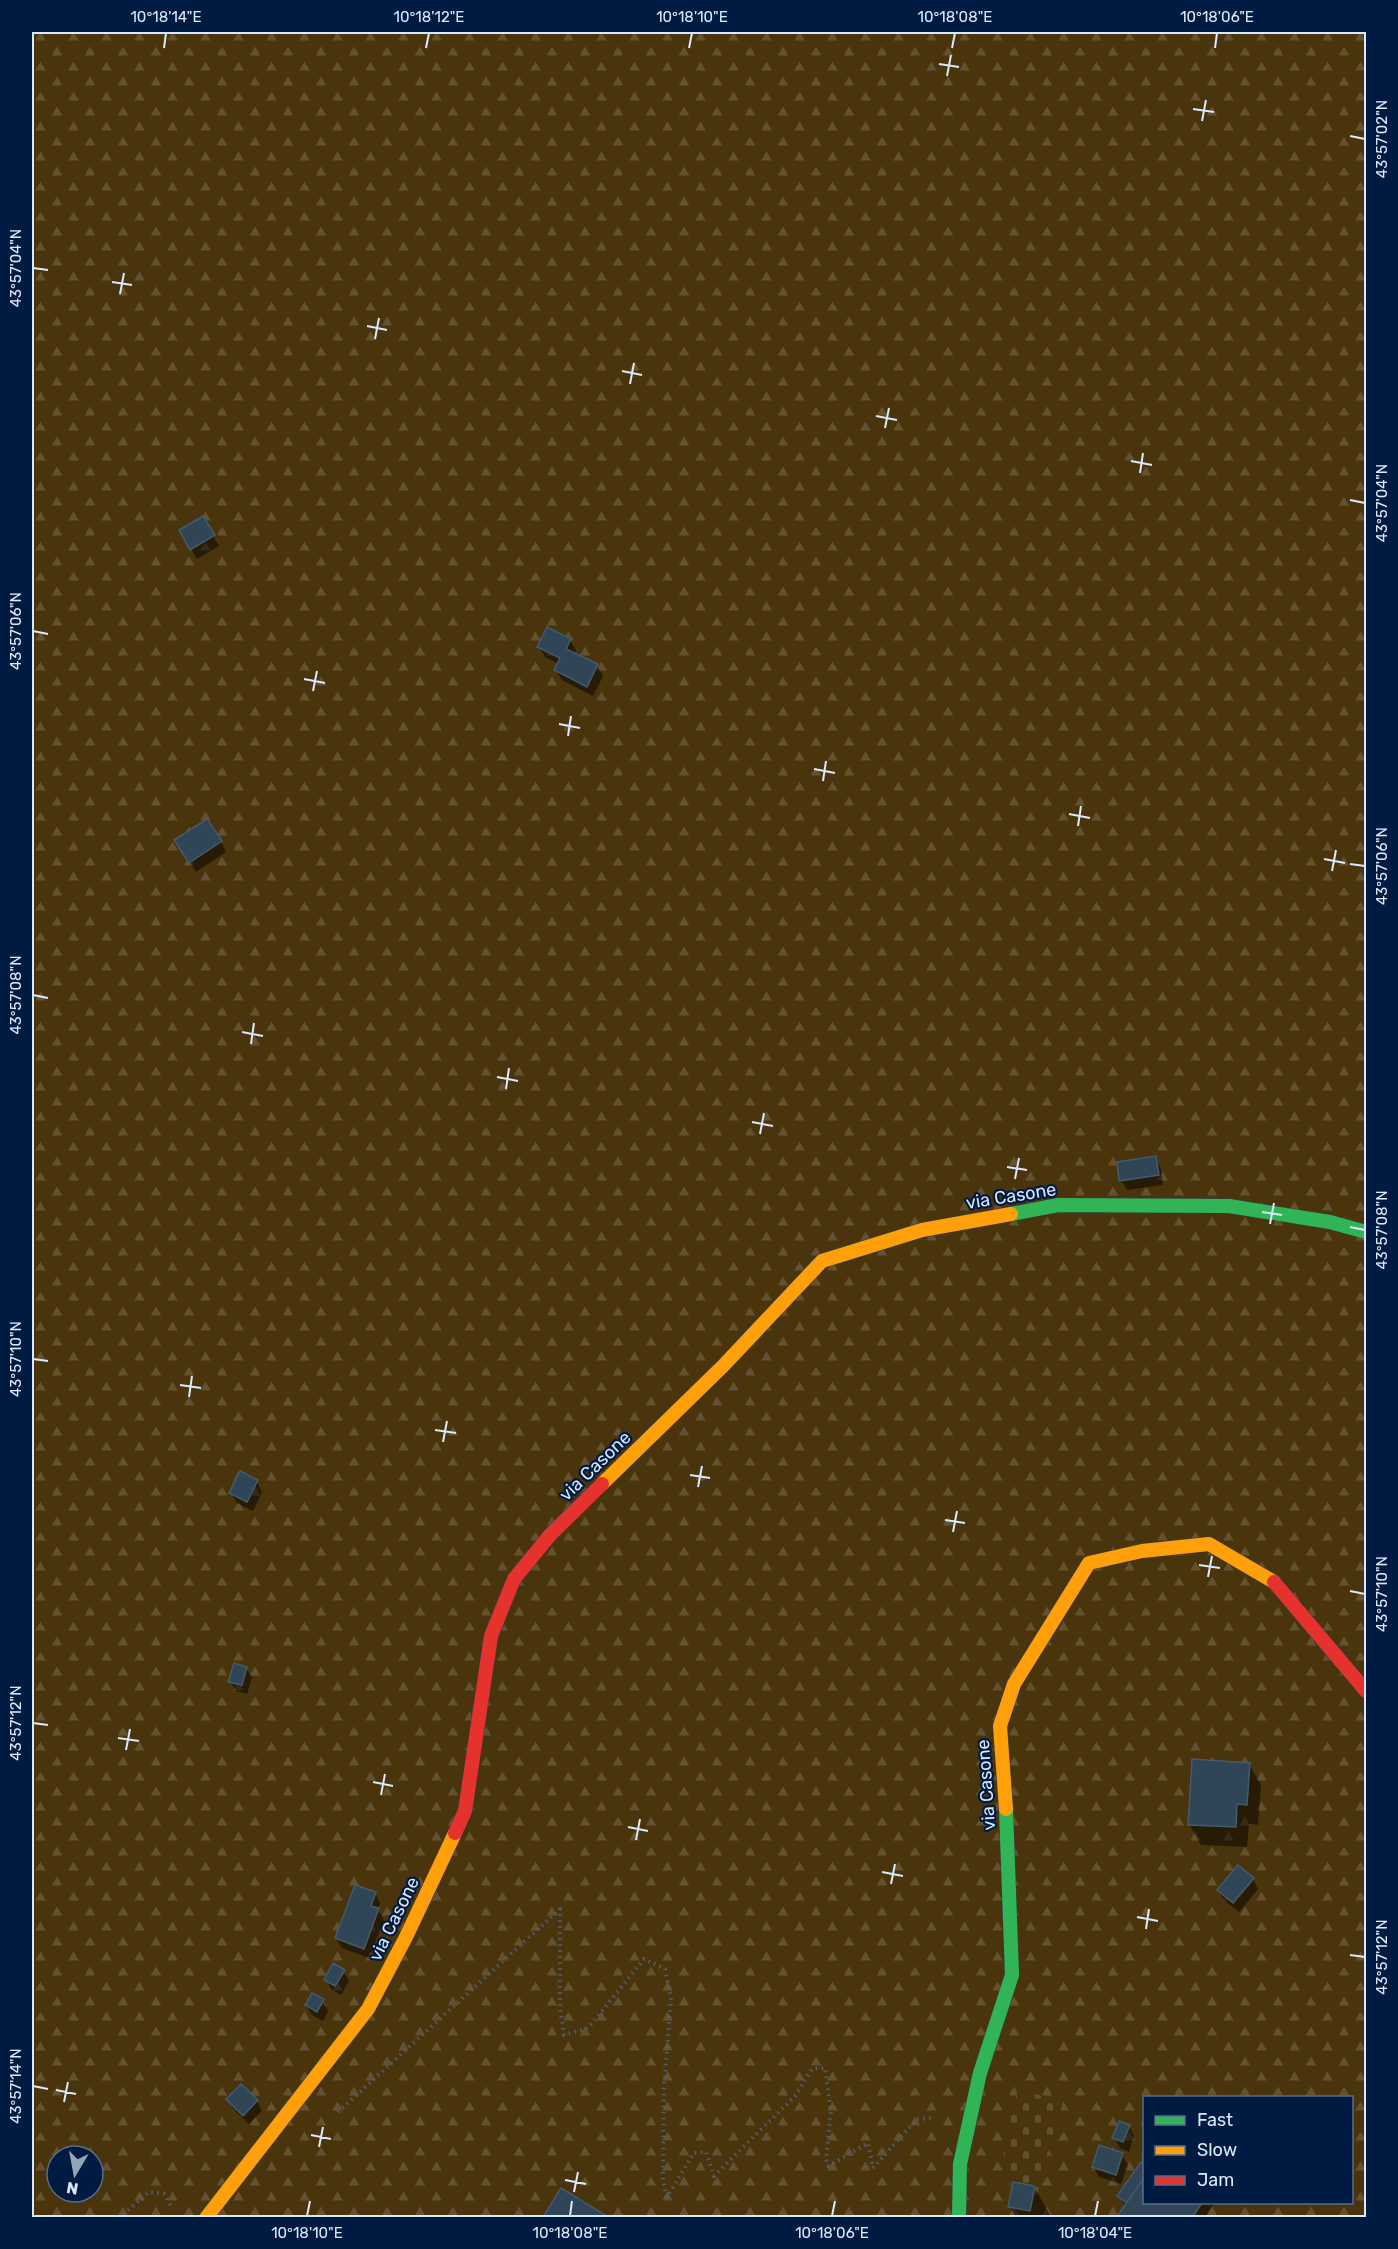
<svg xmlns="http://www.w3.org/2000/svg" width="1398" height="2249" font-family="Rubik,sans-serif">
  <defs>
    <pattern id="forest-firs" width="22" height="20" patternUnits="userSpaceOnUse" patternTransform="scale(1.5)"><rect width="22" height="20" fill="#4a340c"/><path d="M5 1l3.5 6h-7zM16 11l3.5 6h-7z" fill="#645130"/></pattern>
    <pattern id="cemetery-stones" width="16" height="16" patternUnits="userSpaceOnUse" patternTransform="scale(1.5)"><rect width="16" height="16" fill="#4a340c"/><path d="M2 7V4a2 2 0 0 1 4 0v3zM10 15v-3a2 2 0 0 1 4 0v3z" fill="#645130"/></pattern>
  </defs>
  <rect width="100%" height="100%" fill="#14273c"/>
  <!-- forest -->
  <path fill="url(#forest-firs)" fill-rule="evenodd" d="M32 32H1366V2217L32 2218ZM1144 2098H1352V2202H1144ZM57 2156H93V2192H57Z"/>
  <!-- cemetery -->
  <polygon fill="url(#cemetery-stones)" points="1018,2089 1063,2102 1032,2212 1007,2207 1011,2181 1007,2179 1003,2142"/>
  <!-- shadow -->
  <g fill="#0007">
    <polygon points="203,518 219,546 197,559 181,531"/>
    <polygon points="570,640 576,650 574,654 597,666 603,676 593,696 562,680 556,670 559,664 545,657 539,647"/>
    <polygon points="221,842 226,852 196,872 182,850"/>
    <polygon points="1155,1158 1161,1168 1163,1185 1127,1190 1121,1180"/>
    <polygon points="257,1482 262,1492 253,1511 237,1503 231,1493"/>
    <polygon points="246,1668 252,1678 247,1694 236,1691 230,1681"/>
    <polygon points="1249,1764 1261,1785 1258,1825 1249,1824 1247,1847 1201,1845 1189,1824"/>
    <polygon points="1253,1879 1258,1889 1239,1912 1224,1900 1218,1890"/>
    <polygon points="375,1893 380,1903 378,1910 384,1920 369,1958 342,1948 336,1938"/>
    <polygon points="343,1971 349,1981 341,1995 332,1990 326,1980"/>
    <polygon points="323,2001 328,2011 323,2021 312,2015 306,2005"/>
    <polygon points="228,2100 257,2101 262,2111 249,2124 234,2110"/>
    <polygon points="1129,2126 1134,2136 1129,2152 1120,2148 1114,2138"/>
    <polygon points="1122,2155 1128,2165 1121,2184 1099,2177 1093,2167"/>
    <polygon points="1142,2164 1144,2166 1144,2202 1215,2202 1207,2214 1208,2218 1121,2218 1126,2207 1119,2196"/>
    <polygon points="1034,2187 1052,2218 1016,2218 1010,2206"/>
  </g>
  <!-- building -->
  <g fill="#304656" stroke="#435b6c" stroke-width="1.5">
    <polygon points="203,516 215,535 190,550 179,530"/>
    <polygon points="547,627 571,639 566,649 598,664 587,687 554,670 560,658 537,647"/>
    <polygon points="207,819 222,841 189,863 174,840"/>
    <polygon points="1156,1156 1159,1175 1119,1181 1117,1162"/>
    <polygon points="240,1471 258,1480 247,1502 229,1493"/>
    <polygon points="234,1663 247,1667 242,1685 228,1682"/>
    <polygon points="1192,1759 1250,1763 1247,1805 1237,1804 1236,1827 1188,1825"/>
    <polygon points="1238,1865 1254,1878 1233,1903 1217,1890"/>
    <polygon points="355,1885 376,1892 371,1906 379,1908 364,1949 335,1938"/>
    <polygon points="333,1963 345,1970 335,1986 324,1980"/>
    <polygon points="312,1993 324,1999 317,2012 305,2005"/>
    <polygon points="241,2084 258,2100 243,2116 226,2099"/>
    <polygon points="1119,2121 1130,2125 1123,2142 1112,2138"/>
    <polygon points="1099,2145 1123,2153 1116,2175 1092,2167"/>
    <polygon points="1141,2162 1144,2164 1144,2178 1127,2203 1117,2196"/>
    <polygon points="1144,2178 1144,2202 1202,2203 1192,2218 1121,2218 1118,2215"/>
    <polygon points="1013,2182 1035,2186 1030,2211 1008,2207"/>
    <polygon points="561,2188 605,2215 604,2218 543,2217"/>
  </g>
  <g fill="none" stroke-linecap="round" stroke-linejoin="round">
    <defs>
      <g id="fast">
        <polyline points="1011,1214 1058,1205 1229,1206 1330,1222 1366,1232"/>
        <polyline points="959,2218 960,2164 980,2073 1012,1975 1006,1809"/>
      </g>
      <g id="slow">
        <polyline points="602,1484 723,1366 822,1261 922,1230 1011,1214"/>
        <polyline points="1006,1809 1000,1726 1014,1684 1089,1563 1142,1551 1209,1544 1274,1582"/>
        <polyline points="206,2218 368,2009 406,1937 455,1833"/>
      </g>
      <g id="jam">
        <polyline points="1274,1582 1366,1691"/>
        <polyline points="455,1833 465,1811 491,1636 514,1579 550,1535 602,1484"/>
      </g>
    </defs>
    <!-- fast casing -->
    <use href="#fast" stroke="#344050" stroke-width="15"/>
    <!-- slow casing -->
    <use href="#slow" stroke="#344050" stroke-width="15"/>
    <!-- jam casing -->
    <use href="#jam" stroke="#344050" stroke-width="15"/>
    <!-- path -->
    <g stroke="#505e6e" stroke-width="4" stroke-dasharray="1.5 4.5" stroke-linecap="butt">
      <polyline points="338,2112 560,1909 560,2007 564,2035 588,2028 644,1959 665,1969 671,1998 664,2088 663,2180 667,2197 694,2153 706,2152 714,2176 796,2095 812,2069 825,2068 831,2111 826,2159 828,2166 868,2143 873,2168 917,2119 934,2118"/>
      <polyline points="119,2218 149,2192 164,2194 171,2206"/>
    </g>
    <!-- fast -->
    <use href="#fast" stroke="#30b455" stroke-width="14"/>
    <!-- slow -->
    <use href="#slow" stroke="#ff9f0a" stroke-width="14"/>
    <!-- jam -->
    <use href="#jam" stroke="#e5322d" stroke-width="14"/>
  </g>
  <!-- ticks -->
  <path fill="none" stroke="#dae9fc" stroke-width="2" d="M164 48 166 33M426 48 429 33M689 48 692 33M952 48 955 33M1215 48 1217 33M939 64 959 67M947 76 951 55M1193 109 1214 112M1202 121 1206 100M1350 136 1365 139M33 268 48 270M112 282 132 285M120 294 124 273M367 326 387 330M375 339 379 318M622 371 642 375M630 384 634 363M876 416 897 420M885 428 889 408M1131 461 1152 465M1140 473 1143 453M1350 500 1365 503M33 631 48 634M304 679 325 683M313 691 317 671M559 724 580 728M568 736 571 716M814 769 835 773M823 781 826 761M1069 814 1090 818M1078 826 1081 806M1324 859 1345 863M1350 864 1365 866M1332 871 1336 850M33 995 48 998M242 1032 263 1036M251 1044 254 1023M497 1077 518 1081M506 1089 509 1068M752 1122 773 1126M760 1134 764 1113M1007 1167 1027 1170M1015 1179 1019 1158M1262 1212 1282 1215M1270 1224 1274 1203M1350 1227 1365 1230M33 1359 48 1361M180 1385 201 1388M189 1397 192 1376M435 1430 456 1433M443 1442 447 1421M690 1475 710 1478M698 1487 702 1466M945 1520 965 1523M953 1532 957 1511M1199 1565 1220 1568M1208 1577 1212 1556M1350 1591 1365 1594M33 1723 48 1725M118 1738 139 1741M126 1750 130 1729M373 1782 393 1786M381 1795 385 1774M628 1827 648 1831M636 1840 640 1819M882 1872 903 1876M891 1884 895 1864M1137 1917 1158 1921M1146 1929 1149 1909M1350 1955 1365 1957M33 2086 48 2089M56 2090 76 2094M64 2102 68 2082M311 2135 331 2139M319 2147 323 2127M565 2180 586 2184M574 2192 578 2172M307 2216 310 2201M570 2216 572 2201M832 2216 835 2201M1095 2216 1098 2201"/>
  <g text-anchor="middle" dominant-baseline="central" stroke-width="4.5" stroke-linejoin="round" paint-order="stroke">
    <!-- street labels -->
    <g font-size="18" fill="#dae9fc" stroke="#001b41">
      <text transform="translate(1011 1196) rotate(-9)">via Casone</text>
      <text transform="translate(595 1466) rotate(-44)">via Casone</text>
      <text transform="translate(986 1785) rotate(-94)">via Casone</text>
      <text transform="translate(394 1919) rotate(-64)">via Casone</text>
    </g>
  </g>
  <!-- border -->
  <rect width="1398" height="2249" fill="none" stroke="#001b41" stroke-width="66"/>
  <!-- legend -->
  <rect x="1143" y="2096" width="210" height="108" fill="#001b41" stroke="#576d8c" stroke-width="1.5"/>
  <rect x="1155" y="2116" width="30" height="9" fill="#30b455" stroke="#576d8c" stroke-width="1.5"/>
  <text x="1197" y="2126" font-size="18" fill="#dae9fc">Fast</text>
  <rect x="1155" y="2146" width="30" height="9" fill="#ff9f0a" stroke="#576d8c" stroke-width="1.5"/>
  <text x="1197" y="2156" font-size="18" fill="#dae9fc">Slow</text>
  <rect x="1155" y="2176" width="30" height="9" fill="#e5322d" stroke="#576d8c" stroke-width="1.5"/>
  <text x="1197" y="2186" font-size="18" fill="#dae9fc">Jam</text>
  <!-- north arrow -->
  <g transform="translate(75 2174) rotate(190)"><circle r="28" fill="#001b41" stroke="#576d8c" stroke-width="1.5"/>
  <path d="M0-4.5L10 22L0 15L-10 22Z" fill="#95a5b9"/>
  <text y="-9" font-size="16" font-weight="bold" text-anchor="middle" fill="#dae9fc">N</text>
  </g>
  <rect x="33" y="33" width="1332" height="2183" fill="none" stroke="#dae9fc" stroke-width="2"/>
  <g font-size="15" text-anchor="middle" fill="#dae9fc">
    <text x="166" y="22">10°18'14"E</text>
    <text x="429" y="22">10°18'12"E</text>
    <text x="692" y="22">10°18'10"E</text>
    <text x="955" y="22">10°18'08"E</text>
    <text x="1217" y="22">10°18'06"E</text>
    <text transform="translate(1382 139) rotate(-90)" y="5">43°57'02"N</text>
    <text transform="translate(16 268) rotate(-90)" y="5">43°57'04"N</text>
    <text transform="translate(1382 503) rotate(-90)" y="5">43°57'04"N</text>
    <text transform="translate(16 631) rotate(-90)" y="5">43°57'06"N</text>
    <text transform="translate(1382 866) rotate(-90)" y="5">43°57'06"N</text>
    <text transform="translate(16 995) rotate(-90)" y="5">43°57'08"N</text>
    <text transform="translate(1382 1230) rotate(-90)" y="5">43°57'08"N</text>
    <text transform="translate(16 1359) rotate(-90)" y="5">43°57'10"N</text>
    <text transform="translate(1382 1594) rotate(-90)" y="5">43°57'10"N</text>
    <text transform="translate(16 1723) rotate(-90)" y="5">43°57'12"N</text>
    <text transform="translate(1382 1957) rotate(-90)" y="5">43°57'12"N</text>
    <text transform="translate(16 2086) rotate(-90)" y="5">43°57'14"N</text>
    <text x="307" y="2238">10°18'10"E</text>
    <text x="570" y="2238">10°18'08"E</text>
    <text x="832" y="2238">10°18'06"E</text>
    <text x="1095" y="2238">10°18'04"E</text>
  </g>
</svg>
